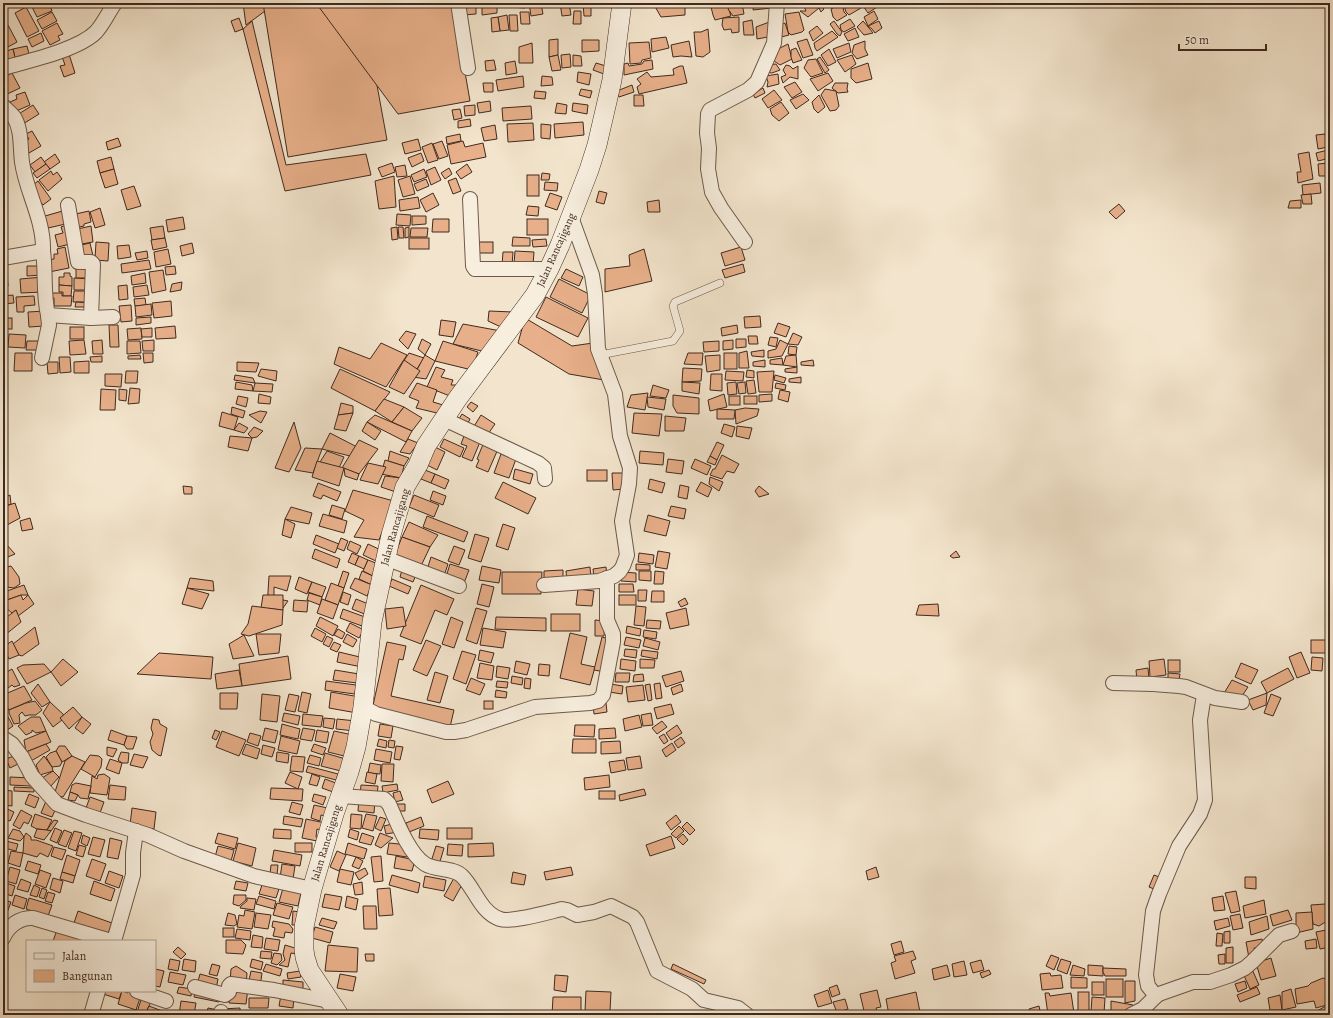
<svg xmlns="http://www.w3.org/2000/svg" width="1333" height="1018" font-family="Alegreya,serif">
  <rect width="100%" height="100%" fill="#f3e5cd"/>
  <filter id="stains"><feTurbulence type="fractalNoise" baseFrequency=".005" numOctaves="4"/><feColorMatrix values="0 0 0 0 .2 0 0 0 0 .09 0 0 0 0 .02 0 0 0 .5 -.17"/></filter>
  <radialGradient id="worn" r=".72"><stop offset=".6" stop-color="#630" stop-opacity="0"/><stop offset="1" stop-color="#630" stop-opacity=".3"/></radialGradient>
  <!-- building -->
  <g fill="#e8b08a" stroke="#402a1f">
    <polygon points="42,3 49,3 52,11 37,17 32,7"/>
    <polygon points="243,3 276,3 246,25"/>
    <polygon points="263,3 362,3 387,140 288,157"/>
    <polygon points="316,3 453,3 470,101 398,114"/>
    <polygon points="509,3 525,3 525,8 509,7"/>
    <polygon points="529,3 541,3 543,14 531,16"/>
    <polygon points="560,3 569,3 571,15 562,16"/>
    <polygon points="583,3 591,3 591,16 584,16"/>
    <polygon points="653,3 685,3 685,15 661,17"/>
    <polygon points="710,3 729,3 727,4 731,16 715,20 713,15"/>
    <polygon points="742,3 744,14 733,16 728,9 730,4"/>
    <polygon points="754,3 771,3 772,8 753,10"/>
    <polygon points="805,3 820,3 824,9 821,12 819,8 808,17 800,11 806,11 803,4"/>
    <polygon points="842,3 844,12 847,15 837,21 833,17 831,9"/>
    <polygon points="848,3 857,3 861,8 849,15 846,12 844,5"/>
    <polygon points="861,3 873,3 877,7 868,13"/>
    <polygon points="497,5 497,13 482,15 482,6"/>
    <polygon points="26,7 39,31 27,37 15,13"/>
    <polygon points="476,7 476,14 463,15 462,8"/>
    <polygon points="574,11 581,11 581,24 573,24"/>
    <polygon points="874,11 878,19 868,26 864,17"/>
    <polygon points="52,12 57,21 42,29 37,20"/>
    <polygon points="520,12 529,12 530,24 521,24"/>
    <polygon points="799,12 804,30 802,32 791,35 788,32 785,14"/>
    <polygon points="507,15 509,30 500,31 498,17"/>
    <polygon points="509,15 517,15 518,31 510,31"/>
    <polygon points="498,17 500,31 492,32 491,18"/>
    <polygon points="739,17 739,32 732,33 731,29 724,30 722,25 723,18"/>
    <polygon points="239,18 243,29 235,32 231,21"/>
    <polygon points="850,19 855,26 844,32 841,30 840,25"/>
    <polygon points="752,20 754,35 744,35 743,22"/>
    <polygon points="252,21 286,165 366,154 371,175 285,191 243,29"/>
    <polygon points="772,21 773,36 757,39 756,27"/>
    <polygon points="834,21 842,32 840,36 837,34 830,24"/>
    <polygon points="863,21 869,28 873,33 864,35 857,27"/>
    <polygon points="879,21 882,28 875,33 872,29 868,26"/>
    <polygon points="57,23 63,34 58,36 60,40 50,45 42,31"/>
    <polygon points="785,23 789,35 777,38 778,26"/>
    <polygon points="8,25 17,42 8,47 3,37 3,28"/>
    <polygon points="817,26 823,33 813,41 809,32"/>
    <polygon points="855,28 859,37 848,41 844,34"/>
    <polygon points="708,29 710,52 703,57 696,56 694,32 701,32"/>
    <polygon points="832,31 838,37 817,51 815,48 814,43"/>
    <polygon points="41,33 44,41 32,47 28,39"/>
    <polygon points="666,37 669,48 652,52 651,39"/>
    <polygon points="558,39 558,55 549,57 549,40"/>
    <polygon points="807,39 813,55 803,58 797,42"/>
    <polygon points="582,40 599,40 599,51 582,52"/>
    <polygon points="689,41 692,57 681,56 673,57 671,45"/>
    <polygon points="865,41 865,49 868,55 857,59 852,53 854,45"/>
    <polygon points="649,42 651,58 642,60 641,63 630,64 629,43"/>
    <polygon points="532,43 533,63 519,63 519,47"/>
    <polygon points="849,43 851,52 837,58 833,49"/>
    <polygon points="788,44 792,59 780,65 774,61 774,51"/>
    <polygon points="27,46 30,58 16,62 13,49"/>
    <polygon points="796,48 802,60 793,63 791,57 791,50"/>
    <polygon points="13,49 16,62 3,65 3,52"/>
    <polygon points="829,49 836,62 828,66 821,55"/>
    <polygon points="68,51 75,73 64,77 60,66 65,65 61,54"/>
    <polygon points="570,54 571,67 562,68 561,55"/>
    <polygon points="558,55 561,70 552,71 549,57"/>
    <polygon points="573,55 581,56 582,66 573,66"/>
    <polygon points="852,55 856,64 845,72 837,60"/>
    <polygon points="820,57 829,70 825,73 817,59"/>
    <polygon points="816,59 823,73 811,77 804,68 808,60"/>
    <polygon points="494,60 496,70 486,71 485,61"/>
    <polygon points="652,60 653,69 624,75 624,64 628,63 629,66 642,64 644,61"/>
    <polygon points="515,61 517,73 506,75 505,63"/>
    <polygon points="596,63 606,66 604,74 593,70"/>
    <polygon points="868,63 872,79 856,83 851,78 851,69"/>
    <polygon points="776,64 780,70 772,73 765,72 767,65"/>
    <polygon points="786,65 790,66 793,69 798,66 798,79 790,77 783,83 781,77 786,75 783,70"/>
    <polygon points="680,66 683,66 687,83 639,94 637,87 641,84 637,79 647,72 651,77 674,75 673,69"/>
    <polygon points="578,72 591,74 589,85 577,82"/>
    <polygon points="12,73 20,88 3,96 3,84 4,83 3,77"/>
    <polygon points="828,73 833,81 818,91 810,79"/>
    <polygon points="778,74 779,84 767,87 768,82 766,76"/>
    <polygon points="523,76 524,87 498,91 496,80"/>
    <polygon points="542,76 552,77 553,85 541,86"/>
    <polygon points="795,82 802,92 792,98 784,87"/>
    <polygon points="483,83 493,83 493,92 484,92"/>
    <polygon points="835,83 848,83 847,89 848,92 838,93 832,88"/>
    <polygon points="632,85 634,92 619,97 617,91"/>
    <polygon points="763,88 765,93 755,98 753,94"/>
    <polygon points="581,89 592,91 590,98 579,95"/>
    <polygon points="825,89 836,91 839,106 836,110 830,111 821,95"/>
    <polygon points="774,90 782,100 768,108 762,99"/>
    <polygon points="535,91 546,92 545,99 534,98"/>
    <polygon points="25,92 30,105 14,112 10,102 17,99 16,95"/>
    <polygon points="803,94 809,100 796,109 790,100"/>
    <polygon points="634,95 643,95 644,106 634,106"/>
    <polygon points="819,95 825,107 818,113 814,109 812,102"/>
    <polygon points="490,101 491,111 479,113 477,103"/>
    <polygon points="781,102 789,113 779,121 772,115 770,109"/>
    <polygon points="557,103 567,105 566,114 555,113"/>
    <polygon points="573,103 588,105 587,114 572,111"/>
    <polygon points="33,105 39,114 23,124 17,115"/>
    <polygon points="475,105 475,115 465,116 464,106"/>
    <polygon points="531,106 532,119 503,121 502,108"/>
    <polygon points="460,109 462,118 454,120 452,110"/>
    <polygon points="470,119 471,126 458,128 458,121"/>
    <polygon points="583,122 584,135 555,138 554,124"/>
    <polygon points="533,123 534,140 508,142 507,124"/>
    <polygon points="541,124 551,125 550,139 541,138"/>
    <polygon points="495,125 497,139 484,141 481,128"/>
    <polygon points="32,131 41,146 29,153 23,143 29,139 26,134"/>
    <polygon points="460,134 461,141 447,144 446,137"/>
    <polygon points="1325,134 1328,147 1318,149 1316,135"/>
    <polygon points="118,138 121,146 108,150 106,142"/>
    <polygon points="418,139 421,150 405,154 402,143"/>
    <polygon points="442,141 448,156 439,159 433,144"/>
    <polygon points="463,141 465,147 483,143 486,157 451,164 447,145"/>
    <polygon points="432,143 438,160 428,163 422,147"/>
    <polygon points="1328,150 1330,158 1318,161 1316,153"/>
    <polygon points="1309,152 1313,179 1298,183 1297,172 1301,172 1298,154"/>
    <polygon points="421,153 424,161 412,167 408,158"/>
    <polygon points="55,154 60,162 50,169 44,162"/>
    <polygon points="41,157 46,164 35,172 30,165"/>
    <polygon points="111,157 114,169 100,173 97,161"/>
    <polygon points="392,163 395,172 382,177 378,168"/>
    <polygon points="1328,163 1328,176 1319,176 1318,164"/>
    <polygon points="46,164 50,169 37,178 33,173"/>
    <polygon points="467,164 472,172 461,179 456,172"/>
    <polygon points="405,165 407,176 397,177 395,167"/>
    <polygon points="435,167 441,180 431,185 426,171"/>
    <polygon points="449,168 452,174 445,179 441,173"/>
    <polygon points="114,169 118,184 105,188 100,173"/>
    <polygon points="424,169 427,177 414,182 411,175"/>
    <polygon points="51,171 53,175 57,172 62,179 48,191 39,180"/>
    <polygon points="542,173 550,174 549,180 541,180"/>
    <rect x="527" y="175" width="12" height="21"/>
    <polygon points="394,176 396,207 379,209 375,181"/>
    <polygon points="410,176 415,194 403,197 398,180"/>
    <polygon points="456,178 461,191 453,194 448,181"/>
    <polygon points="426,179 429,186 417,191 414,184"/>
    <polygon points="38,181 51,199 43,205 29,188"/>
    <polygon points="545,182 558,183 557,191 544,190"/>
    <polygon points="1320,183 1321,193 1303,195 1302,185"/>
    <polygon points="134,186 141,206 127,210 121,190"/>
    <polygon points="599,191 607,193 604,204 596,202"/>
    <polygon points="433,193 439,205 426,212 420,200"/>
    <polygon points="550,193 562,197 557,210 545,206"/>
    <polygon points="1311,194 1312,204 1303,204 1301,195"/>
    <polygon points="418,197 420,208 400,211 399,200"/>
    <polygon points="659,200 660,212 648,212 647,202"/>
    <polygon points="1301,200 1301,208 1288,208 1290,201"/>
    <polygon points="1119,204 1125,211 1116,219 1109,212"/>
    <polygon points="528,206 539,207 538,216 526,215"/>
    <polygon points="100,208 105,225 95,228 90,212"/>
    <polygon points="66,210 70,223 48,228 45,216"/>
    <polygon points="89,211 91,222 84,224 84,226 74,228 71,215"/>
    <polygon points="397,214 411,215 410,226 396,225"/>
    <polygon points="412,216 426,216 426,224 412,225"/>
    <polygon points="183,217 185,229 168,232 166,220"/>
    <polygon points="433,219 449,219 449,232 432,232"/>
    <rect x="527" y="219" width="21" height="16"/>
    <polygon points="69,224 74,243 58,247 55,235 63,233 61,227"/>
    <polygon points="91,226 93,242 76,245 73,230"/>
    <polygon points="163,226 165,238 152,240 150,228"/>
    <polygon points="397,227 398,239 392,240 391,228"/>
    <polygon points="398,227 403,227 404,238 399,238"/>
    <polygon points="409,227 409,237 405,238 405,228"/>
    <polygon points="411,228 428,228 427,237 410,237"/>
    <polygon points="513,237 530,238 530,246 512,246"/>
    <polygon points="165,238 167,247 153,250 151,240"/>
    <rect x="409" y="238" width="20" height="11"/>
    <polygon points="546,239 547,246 533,247 532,240"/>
    <polygon points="96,242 109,243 108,261 95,260"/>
    <rect x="475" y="242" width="18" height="11"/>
    <polygon points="90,243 93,256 79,259 77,246"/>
    <polygon points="192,243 194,253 182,256 180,246"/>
    <polygon points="129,245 131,257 118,259 117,246"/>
    <polygon points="65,247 69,268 49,272 47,260 54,259 54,254 58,254 57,249"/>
    <polygon points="741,247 745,260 725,266 721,253"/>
    <polygon points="168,249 171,264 156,267 154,252"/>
    <polygon points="644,249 652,281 605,292 605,269 630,266 629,255"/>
    <polygon points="147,251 148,258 137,260 135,253"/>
    <polygon points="515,251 534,252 533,265 514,264"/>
    <polygon points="503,252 513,252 512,266 502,265"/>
    <polygon points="149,260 151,269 122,273 121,264"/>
    <polygon points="743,264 745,272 725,278 722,270"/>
    <polygon points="27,266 43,266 43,275 27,276"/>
    <polygon points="76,266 91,267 91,278 76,278"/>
    <polygon points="175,266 176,274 166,275 165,267"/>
    <polygon points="566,269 583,277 579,286 561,278"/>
    <polygon points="163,270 166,290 152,293 149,272"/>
    <polygon points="64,273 70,273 70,276 72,277 72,286 59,285 59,277 64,277"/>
    <polygon points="145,273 146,283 132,285 131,276"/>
    <polygon points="3,274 7,274 8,286 3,286"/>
    <polygon points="43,277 43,292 21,293 20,279"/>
    <polygon points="74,278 91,279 91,290 74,290"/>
    <polygon points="559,279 591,295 582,313 550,297"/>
    <polygon points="182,282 181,290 170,292 172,284"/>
    <polygon points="59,285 72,286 71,296 63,296 63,292 59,292"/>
    <polygon points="127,285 128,299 119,300 118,286"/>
    <polygon points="147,285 149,295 134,297 133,287"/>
    <polygon points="74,291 92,291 91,302 73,302"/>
    <polygon points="52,293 62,293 62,296 72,296 71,306 54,306 54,298 52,298"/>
    <polygon points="13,295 14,303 3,304 3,296"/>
    <polygon points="34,296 35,305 24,306 24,312 17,312 16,297"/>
    <polygon points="546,297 588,318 578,337 536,317"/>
    <polygon points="145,298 146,305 135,306 134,299"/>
    <polygon points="171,301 172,316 154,318 152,303"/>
    <polygon points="76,302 90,303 90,307 75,307"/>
    <polygon points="151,304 152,315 136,317 135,306"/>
    <polygon points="131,305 132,321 121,322 119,306"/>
    <polygon points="45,311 45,326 29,327 28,312"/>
    <polygon points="489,311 513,312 501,327 488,321"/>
    <polygon points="760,316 761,327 745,328 744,317"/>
    <polygon points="151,317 151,323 136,325 136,318"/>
    <rect x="3" y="318" width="9" height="11"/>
    <polygon points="525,318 572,346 593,343 604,380 569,374 518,343"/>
    <polygon points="441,320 456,322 453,337 439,335"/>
    <polygon points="778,323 790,327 786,337 774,333"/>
    <polygon points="463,324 501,331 486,352 453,344"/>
    <polygon points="109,325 118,325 119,347 110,347"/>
    <polygon points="737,325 738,333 722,336 721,328"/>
    <polygon points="175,326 176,338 156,339 155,328"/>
    <rect x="70" y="327" width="14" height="12"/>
    <polygon points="141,328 142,339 128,340 127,329"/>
    <polygon points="152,328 152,337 142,337 141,329"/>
    <polygon points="406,331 416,334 408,349 399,340"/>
    <polygon points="793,333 802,337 798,345 788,344"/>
    <polygon points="9,334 26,335 25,348 8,347"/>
    <polygon points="3,335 7,335 6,357 3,356"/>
    <polygon points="748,336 757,336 758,344 749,344"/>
    <polygon points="770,337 778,338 776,347 768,345"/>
    <polygon points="422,339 431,344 425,355 418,349"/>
    <polygon points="736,339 746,339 746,347 736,348"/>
    <polygon points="84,340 86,354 70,355 69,341"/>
    <polygon points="102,340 103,354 93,354 92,341"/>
    <polygon points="154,340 154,351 143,351 142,341"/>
    <polygon points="733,340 733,349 723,350 723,341"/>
    <polygon points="780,340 788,344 782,356 768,358 768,351 776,349"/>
    <polygon points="27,341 39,341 38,350 26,350"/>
    <polygon points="127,341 140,341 141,353 127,354"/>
    <polygon points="443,341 478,352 472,370 435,361"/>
    <polygon points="719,341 719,351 704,352 703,342"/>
    <polygon points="381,343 407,355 386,387 334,364 339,347 370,359"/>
    <polygon points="789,346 797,347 796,355 788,354"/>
    <polygon points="764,350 764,357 752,356 751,352"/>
    <polygon points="747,351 749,368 739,368 739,353"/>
    <polygon points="15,353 32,353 32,371 14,371"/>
    <polygon points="143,353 153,353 153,362 144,363"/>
    <polygon points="409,353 424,358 417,369 401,365"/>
    <polygon points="688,353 703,353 702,365 684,364"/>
    <rect x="724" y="353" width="13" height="16"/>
    <polygon points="140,355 141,359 128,359 128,356"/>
    <polygon points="425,355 435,361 426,379 413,377"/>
    <polygon points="720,355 720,370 707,372 705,356"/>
    <polygon points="796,355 797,367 783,365 786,356"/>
    <polygon points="102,356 102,362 91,362 90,357"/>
    <polygon points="59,357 70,357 71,372 60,373"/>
    <polygon points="782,358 783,365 770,364 770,360"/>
    <polygon points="404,360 420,371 404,394 389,387"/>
    <polygon points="765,360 765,367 753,366 753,362"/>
    <polygon points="813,360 814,366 801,365 801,362"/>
    <polygon points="89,361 89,373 74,373 74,362"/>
    <polygon points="47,362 58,362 58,373 48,374"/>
    <polygon points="237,362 259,363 256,372 237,371"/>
    <polygon points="436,367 445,370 441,377 453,380 451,385 456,385 450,396 427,387"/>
    <polygon points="797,367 797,373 785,372 785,369"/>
    <polygon points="683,368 702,369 701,381 682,382"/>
    <polygon points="261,369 277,371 276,381 258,376"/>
    <polygon points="340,369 390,392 375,411 331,388"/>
    <polygon points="747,370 754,371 754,378 746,377"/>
    <polygon points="126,371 138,371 137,383 125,383"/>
    <polygon points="726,371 744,372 743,381 725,380"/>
    <polygon points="774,371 772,392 759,392 757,372"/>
    <polygon points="105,374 122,374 121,387 105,386"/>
    <polygon points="711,374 722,374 722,391 710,390"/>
    <polygon points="235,375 253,378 255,383 234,380"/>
    <polygon points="775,375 786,378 784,383 774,380"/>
    <polygon points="801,377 801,383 789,382 789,379"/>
    <polygon points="754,380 756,393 748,394 746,381"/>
    <polygon points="236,382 252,385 253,391 235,389"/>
    <polygon points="682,382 700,383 699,394 682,391"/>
    <polygon points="736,382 737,394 728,395 727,383"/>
    <polygon points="745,382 746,393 739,394 737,383"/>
    <polygon points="255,383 273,384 272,392 253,391"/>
    <polygon points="417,383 437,390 433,402 443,405 437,413 416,408 419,401 409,397"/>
    <polygon points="776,383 786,385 785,390 775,388"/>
    <polygon points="653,385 669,390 666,398 650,396"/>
    <polygon points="130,388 140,389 139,403 128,404"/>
    <polygon points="101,389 116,390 115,410 100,410"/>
    <polygon points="119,389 127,390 126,401 119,400"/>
    <polygon points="780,390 790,392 788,402 778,399"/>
    <polygon points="648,393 645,410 627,407 631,395"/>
    <polygon points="259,394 271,397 270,404 258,403"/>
    <polygon points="724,394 727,407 710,411 708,400"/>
    <polygon points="772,394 772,401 759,402 759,395"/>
    <polygon points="673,395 699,398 699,414 677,413 673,406"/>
    <polygon points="238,396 248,398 246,407 236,404"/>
    <rect x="729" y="396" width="11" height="9"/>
    <rect x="744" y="396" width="13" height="8"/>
    <polygon points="647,397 666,399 664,410 648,407"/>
    <polygon points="384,399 404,407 392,422 375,411"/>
    <polygon points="471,402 478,406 473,412 467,407"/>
    <polygon points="341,403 353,406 353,413 338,415"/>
    <polygon points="232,407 245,411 243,418 231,414"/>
    <polygon points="404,407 422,418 412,431 392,422"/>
    <polygon points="745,408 759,409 757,416 736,424 735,410"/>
    <polygon points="717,409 735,410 734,419 717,419"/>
    <polygon points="260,411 267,412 261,423 249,415"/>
    <polygon points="222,412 238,417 234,430 219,426"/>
    <polygon points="353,413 346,431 334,429 338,415"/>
    <polygon points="634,413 662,414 659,436 632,433"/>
    <polygon points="462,414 470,419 466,427 457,422"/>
    <polygon points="375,415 412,431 406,442 367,422"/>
    <polygon points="481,415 495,424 486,437 473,428"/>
    <polygon points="665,416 686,418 684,431 665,431"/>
    <polygon points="294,422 301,448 289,472 275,468"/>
    <polygon points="367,422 381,431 375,440 362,431"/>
    <polygon points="239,423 248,428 244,433 234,430"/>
    <polygon points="724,424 735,427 732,437 721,433"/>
    <polygon points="737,426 752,428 749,439 736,436"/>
    <polygon points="254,427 263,431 257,437 252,438 248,434"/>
    <polygon points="330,433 359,448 354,457 322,449"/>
    <polygon points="230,436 252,438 248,451 228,447"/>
    <polygon points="464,436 480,442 472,461 462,457 467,446 461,444"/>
    <polygon points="408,439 418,443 410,454 400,452"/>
    <polygon points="444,439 464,448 460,457 440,447"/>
    <polygon points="359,440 378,449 359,474 342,468"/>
    <polygon points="484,442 498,449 488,472 476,467 479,460 477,459"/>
    <polygon points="717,442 724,445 717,460 710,456"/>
    <polygon points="435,447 445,452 437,470 427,465"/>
    <polygon points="305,448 322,449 313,473 295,470"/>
    <polygon points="327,451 344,457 339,468 320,462"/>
    <polygon points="390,451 409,458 404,466 388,461"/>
    <polygon points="640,451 664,453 663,465 639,463"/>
    <polygon points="501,454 516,459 509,478 494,473"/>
    <polygon points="722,455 739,464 734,473 727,471 722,479 710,475 713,469 715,469"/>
    <polygon points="710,456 717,460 715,465 707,462"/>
    <polygon points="668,459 684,461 682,474 666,472"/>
    <polygon points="695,459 711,466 707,475 691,468"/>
    <polygon points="385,460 404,466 401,478 381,474"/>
    <polygon points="317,461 344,468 339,486 312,477"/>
    <polygon points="368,463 386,467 378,484 360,480"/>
    <polygon points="344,468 359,474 357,480 345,476"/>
    <polygon points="515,469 533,474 530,484 513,479"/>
    <polygon points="425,470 435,474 431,483 421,479"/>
    <rect x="587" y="470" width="20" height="11"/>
    <polygon points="612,473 623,473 624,489 613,490"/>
    <polygon points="435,474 449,480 445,489 431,483"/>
    <polygon points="385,476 401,478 396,492 381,487"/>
    <polygon points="710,477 723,482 719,491 709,484"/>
    <polygon points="650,479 665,483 662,493 648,489"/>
    <polygon points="503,482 536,498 528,514 495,498"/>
    <polygon points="701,482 712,488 708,497 696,491"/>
    <polygon points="318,483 341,492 337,501 323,495 321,499 313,496"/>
    <polygon points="680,485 689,487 687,499 678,497"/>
    <polygon points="183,486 192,487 192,494 184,494"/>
    <polygon points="759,486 769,494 759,497 755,491"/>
    <polygon points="353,490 394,501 379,540 354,537 364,520 345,511"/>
    <polygon points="433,491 446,496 443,505 430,500"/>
    <polygon points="10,495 11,504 3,507 3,498"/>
    <polygon points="414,495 439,505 434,517 409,507"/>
    <polygon points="15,503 20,518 7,525 3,523 3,507"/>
    <polygon points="332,505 345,509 342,519 329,515"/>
    <polygon points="671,506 686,509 684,519 668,516"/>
    <polygon points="291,507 312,513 309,524 285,519"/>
    <polygon points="323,514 347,521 344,533 319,526"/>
    <polygon points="648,515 670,521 666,536 644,531"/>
    <polygon points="427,516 468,532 464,542 423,527"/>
    <polygon points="30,518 33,529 22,531 20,521"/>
    <polygon points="285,519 295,524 291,538 282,535"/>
    <polygon points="409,522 438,535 430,547 402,537"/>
    <polygon points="503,524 515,528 508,550 496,546"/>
    <polygon points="475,534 489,538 481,562 468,558"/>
    <polygon points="316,535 339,544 335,553 313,544"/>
    <polygon points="402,537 430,547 420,568 394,557"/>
    <polygon points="341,538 348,541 344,551 337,548"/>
    <polygon points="350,541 361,546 357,554 347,549"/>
    <polygon points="6,544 15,554 3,559 3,545"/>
    <polygon points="368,544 383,551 378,562 363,555"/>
    <polygon points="454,546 465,550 459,565 448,561"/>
    <polygon points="315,549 340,559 337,568 312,558"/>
    <polygon points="658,551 670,553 667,569 655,567"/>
    <polygon points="956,551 960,557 953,558 950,556"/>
    <polygon points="352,553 359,556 355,565 348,562"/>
    <polygon points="639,553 654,555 653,564 638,562"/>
    <polygon points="359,556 368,560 364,569 355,565"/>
    <polygon points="431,557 448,564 444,576 427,570"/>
    <polygon points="368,560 381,565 375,577 363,571"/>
    <polygon points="450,564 469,570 464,583 446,577"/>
    <polygon points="636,564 650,565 650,570 636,570"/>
    <polygon points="11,566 19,577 20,584 14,588 6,587 3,577 3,568"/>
    <polygon points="482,566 501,570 499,583 479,580"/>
    <polygon points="590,567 591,578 567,582 566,571"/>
    <polygon points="606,567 607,576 594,577 593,569"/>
    <polygon points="402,570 416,575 413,582 400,577"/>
    <polygon points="563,570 563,581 544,582 544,571"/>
    <polygon points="343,571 349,573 344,588 338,586"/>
    <polygon points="362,571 375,577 372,585 359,579"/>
    <polygon points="639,571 651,571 651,581 639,580"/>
    <polygon points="655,571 664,572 663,584 654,584"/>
    <polygon points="502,572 542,572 541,594 502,594"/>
    <polygon points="621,572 636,573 636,582 621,581"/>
    <polygon points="269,576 291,576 287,591 274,587 274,598 288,601 283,608 267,608"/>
    <polygon points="299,577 312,582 307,594 295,589"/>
    <polygon points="190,578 213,581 214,591 187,588"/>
    <polygon points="355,578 372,585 367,596 350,588"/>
    <polygon points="392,579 411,587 408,594 389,586"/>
    <polygon points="312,582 326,587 322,597 308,592"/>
    <polygon points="331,583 344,588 338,605 325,600"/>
    <polygon points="482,584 494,587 489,607 477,604"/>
    <polygon points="619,584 633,584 634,592 619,592"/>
    <polygon points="24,585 28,595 21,595 7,600 3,596 4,592"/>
    <polygon points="421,585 454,599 447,615 435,610 421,644 400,636"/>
    <polygon points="187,588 209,594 202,609 182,604"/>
    <polygon points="578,589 594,591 592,606 576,605"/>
    <polygon points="638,590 647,590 646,601 638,601"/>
    <polygon points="652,591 664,591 664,602 651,602"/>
    <polygon points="343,592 351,595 348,605 340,602"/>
    <polygon points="309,593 322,597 320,605 307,600"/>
    <polygon points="21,595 23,600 28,595 34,604 18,616 16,610 12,613 6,608 7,600"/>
    <polygon points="263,595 283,595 283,610 261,608"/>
    <rect x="619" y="595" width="17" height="10"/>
    <polygon points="685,598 688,604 681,607 678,602"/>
    <polygon points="322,599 338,605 333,619 317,613"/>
    <polygon points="356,599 371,605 367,615 352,609"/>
    <polygon points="294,600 308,601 307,612 293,611"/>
    <polygon points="938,604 939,616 916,615 919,605"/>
    <polygon points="252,606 283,610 282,625 249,636 241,634 248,624"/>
    <polygon points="636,606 646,607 644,626 634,625"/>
    <polygon points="403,607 406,626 387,629 385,609"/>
    <polygon points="476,608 487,611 477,644 466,640"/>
    <polygon points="686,608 689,625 670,629 666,613"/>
    <polygon points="343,609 365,617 362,626 340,618"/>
    <polygon points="16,610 21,622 5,635 3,631 3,620"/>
    <rect x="551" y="614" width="29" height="17"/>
    <polygon points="320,617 338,626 333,636 316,626"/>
    <polygon points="451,617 463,622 454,648 442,644"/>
    <polygon points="496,617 546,618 546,631 495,629"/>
    <polygon points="595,620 605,621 604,636 595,636"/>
    <polygon points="647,620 661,621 660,629 646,628"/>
    <polygon points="350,623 364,630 359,638 346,631"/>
    <polygon points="627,626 641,629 640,636 626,633"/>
    <polygon points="35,627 39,644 22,656 19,655 13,644"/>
    <polygon points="315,628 326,634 322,642 311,636"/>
    <polygon points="483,628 506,632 503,648 480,645"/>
    <polygon points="338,629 345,633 342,639 334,635"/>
    <polygon points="644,630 657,632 656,639 643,637"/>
    <polygon points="570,633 587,637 581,664 595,667 590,685 560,678"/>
    <polygon points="256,634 281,634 279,653 259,655"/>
    <polygon points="347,634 357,640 353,647 343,642"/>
    <polygon points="244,635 254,656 233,659 229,644"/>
    <polygon points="327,636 333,639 329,647 323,644"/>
    <polygon points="602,637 612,640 605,672 594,670"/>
    <polygon points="626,637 641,640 639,648 624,645"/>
    <polygon points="645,638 660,642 658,650 643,646"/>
    <polygon points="426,640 441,646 427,676 413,670"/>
    <rect x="1311" y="640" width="17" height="13"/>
    <polygon points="12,641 19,655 9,659 3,647"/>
    <polygon points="334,642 341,645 337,652 330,649"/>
    <polygon points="387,642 406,646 403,660 399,659 391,696 454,710 450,727 372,710"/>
    <polygon points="625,649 637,650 636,658 624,656"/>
    <polygon points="480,650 494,653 491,663 478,660"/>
    <polygon points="642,650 658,652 657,659 641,656"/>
    <polygon points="462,651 476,655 466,684 453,679"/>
    <polygon points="339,652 364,658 362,667 337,662"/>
    <polygon points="1301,652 1310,673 1297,678 1289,657"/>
    <polygon points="159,653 213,657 211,679 137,674"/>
    <polygon points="288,656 291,679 242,686 239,664"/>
    <polygon points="1312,657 1323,658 1322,671 1311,670"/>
    <polygon points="63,659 78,672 61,686 51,672"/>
    <polygon points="621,659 636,661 635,671 620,669"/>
    <polygon points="640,659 655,660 654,668 640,668"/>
    <polygon points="1164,659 1166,675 1150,677 1149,661"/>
    <rect x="1168" y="660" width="12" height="12"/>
    <polygon points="516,661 530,664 527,675 514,672"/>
    <polygon points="480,663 494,666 492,680 477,678"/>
    <polygon points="1241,663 1258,670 1251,684 1235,677"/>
    <polygon points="44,664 51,672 27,684 17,668 23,665"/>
    <polygon points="539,664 550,665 549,676 538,675"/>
    <polygon points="497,666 510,668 508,679 496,677"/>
    <polygon points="1148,668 1149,680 1137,681 1136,670"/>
    <polygon points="1288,668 1294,679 1267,693 1261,682"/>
    <polygon points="12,669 20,685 14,687 12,685 4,691 3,682 7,680 3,676 3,674"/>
    <polygon points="239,670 242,686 217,689 215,674"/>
    <polygon points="335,670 359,674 357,683 333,680"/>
    <polygon points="681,671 684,681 666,687 662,676"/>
    <polygon points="435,672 448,676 440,703 427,700"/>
    <polygon points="616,673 630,673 629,682 615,682"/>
    <polygon points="1168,673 1180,674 1179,681 1168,680"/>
    <polygon points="643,674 644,681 633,682 634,675"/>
    <polygon points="512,676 523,678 522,685 511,683"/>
    <polygon points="471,678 485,684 480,695 466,690"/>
    <polygon points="525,678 531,679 530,689 524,688"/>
    <polygon points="1232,680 1248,687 1240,699 1223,695"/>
    <polygon points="326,681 356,685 355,694 325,690"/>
    <polygon points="497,681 508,682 507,688 496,687"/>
    <polygon points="660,683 662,698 656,699 654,684"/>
    <polygon points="38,684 50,702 42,707 31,693"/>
    <polygon points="610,684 623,686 622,694 609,692"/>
    <polygon points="650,684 652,700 648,701 645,685"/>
    <polygon points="681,684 683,691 673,695 671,688"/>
    <polygon points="643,685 645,700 628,702 626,687"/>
    <polygon points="24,686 32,700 9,710 4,703 3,695"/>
    <polygon points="496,690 507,692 506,698 495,697"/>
    <polygon points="302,692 311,694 307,713 298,711"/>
    <polygon points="331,692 360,697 357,713 329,708"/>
    <polygon points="220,693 238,693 237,709 220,709"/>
    <polygon points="1267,693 1266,705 1253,710 1248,700"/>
    <polygon points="262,694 280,696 277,722 260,720"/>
    <polygon points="289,694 299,696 295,712 285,710"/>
    <polygon points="1271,694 1281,698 1273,716 1264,713"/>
    <polygon points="35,701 42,710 36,715 29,715 25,716 22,712 19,715 20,723 14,724 9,713 9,710 26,703"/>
    <rect x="484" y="701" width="9" height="8"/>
    <polygon points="50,702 64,715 60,718 62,720 53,727 43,713"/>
    <polygon points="606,703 607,712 594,714 593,705"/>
    <polygon points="671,704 674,714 657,719 654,708"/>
    <polygon points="73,707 82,717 69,729 60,718"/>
    <polygon points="284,713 300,716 298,725 282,721"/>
    <polygon points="651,713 653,725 643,726 641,715"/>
    <polygon points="303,714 323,716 321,727 302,725"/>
    <polygon points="7,715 13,726 3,733 3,718"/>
    <polygon points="639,715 642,727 625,731 623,719"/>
    <polygon points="31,717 40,717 46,731 36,733 32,730 32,732 26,735 18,726"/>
    <polygon points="82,717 91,724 83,734 75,728"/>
    <polygon points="324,718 335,719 333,729 323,727"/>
    <polygon points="153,719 159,720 160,724 167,728 161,756 158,755 152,750 150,742 153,734 151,728"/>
    <polygon points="337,719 356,721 355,731 336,729"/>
    <polygon points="662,721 667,727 657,734 652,728"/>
    <polygon points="282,724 300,729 298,739 280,735"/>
    <polygon points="380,724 393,726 391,738 378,736"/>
    <polygon points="575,725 595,725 594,737 574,736"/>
    <polygon points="677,725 682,733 671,740 666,733"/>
    <polygon points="265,728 278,731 275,743 262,740"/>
    <polygon points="303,728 315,730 312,741 300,739"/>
    <polygon points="615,728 616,738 599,739 599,729"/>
    <polygon points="111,730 127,736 124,745 108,740"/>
    <polygon points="215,730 220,732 216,740 212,738"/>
    <polygon points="317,730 329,732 327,743 315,741"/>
    <polygon points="46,731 51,742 26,752 24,740"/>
    <polygon points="222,731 246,740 239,756 216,747"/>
    <polygon points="334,731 353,735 348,757 328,752"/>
    <polygon points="250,733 261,736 258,746 247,742"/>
    <polygon points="664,734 668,741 664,744 659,737"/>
    <polygon points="127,736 137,737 133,749 127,749 124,745"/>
    <polygon points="281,736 300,741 297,754 278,750"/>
    <polygon points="681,737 685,743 678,748 674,742"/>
    <polygon points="379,739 387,741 386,748 377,746"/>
    <polygon points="573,739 596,739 596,753 572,753"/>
    <polygon points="389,740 395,741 394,748 388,747"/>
    <polygon points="620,741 621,753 601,754 601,742"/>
    <polygon points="672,743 676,750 666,757 662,750"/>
    <polygon points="46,744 50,750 31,761 26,752"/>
    <polygon points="246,744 260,749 257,759 242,754"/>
    <polygon points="314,744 326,748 323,755 311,751"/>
    <polygon points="263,745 275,748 272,757 261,754"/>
    <polygon points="59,746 65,746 72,756 62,762 56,751"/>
    <polygon points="396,746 403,747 400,760 394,759"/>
    <polygon points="107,747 117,749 113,757 107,755"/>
    <polygon points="376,749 392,752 390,763 374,760"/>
    <polygon points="56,751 62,762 60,766 52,767 46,757 50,753"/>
    <polygon points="121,752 129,753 128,763 122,763 118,760"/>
    <polygon points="277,752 289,754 288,763 276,761"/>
    <polygon points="325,753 349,760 345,772 321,766"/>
    <polygon points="19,754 22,762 10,768 6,759"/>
    <polygon points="134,754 148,757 143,768 130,765"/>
    <polygon points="90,755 99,756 102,759 101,767 95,777 81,769"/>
    <polygon points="310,755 321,758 319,766 307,763"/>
    <polygon points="44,756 52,767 53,771 40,775 36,765"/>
    <polygon points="72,756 85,762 63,797 54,795 65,761"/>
    <polygon points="292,756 305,757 303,772 290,771"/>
    <polygon points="640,756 642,768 628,770 626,758"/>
    <polygon points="110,759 122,763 119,774 106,769"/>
    <polygon points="624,760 626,770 611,773 609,762"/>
    <polygon points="370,763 381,765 380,774 368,773"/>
    <polygon points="382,764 394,764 393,782 381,781"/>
    <polygon points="308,766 338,774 336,780 306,772"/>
    <polygon points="53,771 59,777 51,786 46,784 42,778"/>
    <polygon points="290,772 302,777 298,789 285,783"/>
    <polygon points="367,772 377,774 375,784 365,782"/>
    <polygon points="104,774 110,778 107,795 90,793 92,776 97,779 98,775"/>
    <polygon points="312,774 320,777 317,786 309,784"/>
    <polygon points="609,775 610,787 585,790 584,778"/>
    <polygon points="10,777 32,778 31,786 10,785"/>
    <polygon points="325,779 336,783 333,792 322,788"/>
    <polygon points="448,781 454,794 432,803 427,790"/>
    <polygon points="76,783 91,786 88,799 80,798 78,795 70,792 72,785"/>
    <polygon points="397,784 398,790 383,793 382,786"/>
    <polygon points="110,785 126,787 125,800 108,799"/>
    <polygon points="361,785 378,786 377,797 360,796"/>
    <polygon points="14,787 34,788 34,792 14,791"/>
    <polygon points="271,788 303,789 302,801 270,799"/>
    <polygon points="644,789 646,795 620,801 619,795"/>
    <polygon points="4,790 12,791 12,806 3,805"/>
    <polygon points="400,791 403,800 395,802 393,793"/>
    <rect x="599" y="791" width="16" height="8"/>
    <polygon points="70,792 78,795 75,801 68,800"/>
    <polygon points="29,794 39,798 35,808 25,804"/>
    <polygon points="314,794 326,797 323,805 312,801"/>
    <polygon points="90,797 104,802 100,813 86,808"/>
    <polygon points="359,799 375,801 374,813 358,811"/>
    <polygon points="46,801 57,806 52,817 41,813"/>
    <polygon points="292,802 303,805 300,815 289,812"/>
    <polygon points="393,804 405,804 405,811 394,811"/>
    <polygon points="314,805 332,809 329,817 321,815 320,821 311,818"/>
    <polygon points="3,807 14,812 10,821 3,818"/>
    <polygon points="132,808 156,812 154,829 130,825"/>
    <polygon points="21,810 32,816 28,824 24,822 20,829 13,825"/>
    <polygon points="35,814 52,820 47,830 37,829 31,826"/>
    <polygon points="351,814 362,815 361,829 350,828"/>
    <polygon points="366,814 377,816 373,831 362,828"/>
    <polygon points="676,815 681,822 671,830 666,823"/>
    <polygon points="284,816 303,819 301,827 283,824"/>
    <polygon points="380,817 386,819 381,831 375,828"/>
    <polygon points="421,817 424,826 409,832 406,823"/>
    <polygon points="306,819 330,824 328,832 317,829 316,837 323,839 322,842 302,838"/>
    <polygon points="54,820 58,821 51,831 47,830"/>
    <polygon points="687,822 695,830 690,835 682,827"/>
    <polygon points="396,823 398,832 386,834 384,826"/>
    <polygon points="679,826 684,831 676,838 671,834"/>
    <polygon points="55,828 62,831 57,843 50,840"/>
    <rect x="447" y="828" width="25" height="11"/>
    <polygon points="13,829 20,831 24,837 20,841 8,838"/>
    <polygon points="37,829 47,830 51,831 44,840 34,837"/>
    <polygon points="274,829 291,830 291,839 273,838"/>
    <polygon points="350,829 359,832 357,840 348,837"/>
    <polygon points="420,829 439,830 438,840 419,838"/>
    <polygon points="64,830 72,833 66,847 58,844"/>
    <polygon points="74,831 82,833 76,851 68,848"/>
    <polygon points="26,833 31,837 31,840 36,840 53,846 48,857 40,853 37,857 23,853 24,837"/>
    <polygon points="218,833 238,838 235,849 215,843"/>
    <polygon points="362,833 374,837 371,845 359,842"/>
    <polygon points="380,833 393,838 381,848 375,845"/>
    <polygon points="683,834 688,840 683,845 677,839"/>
    <polygon points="83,835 90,838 87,846 81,843"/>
    <polygon points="671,836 675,848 650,856 646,845"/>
    <polygon points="93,837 105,840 100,857 88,854"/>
    <polygon points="110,838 122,841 118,859 107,857"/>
    <polygon points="6,841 18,844 16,851 4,848"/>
    <polygon points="238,843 256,848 252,866 233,861"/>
    <rect x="295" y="843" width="17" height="9"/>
    <polygon points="348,843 367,849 364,859 345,854"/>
    <polygon points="389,843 409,845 407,857 387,854"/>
    <polygon points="493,843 494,856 468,857 468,844"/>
    <polygon points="448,844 463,845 462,856 447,855"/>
    <polygon points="79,845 86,847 83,857 76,855"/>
    <polygon points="218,846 234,850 231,861 215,857"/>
    <polygon points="436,846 444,848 439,865 431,862"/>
    <polygon points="54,847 66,850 62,860 51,856"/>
    <polygon points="274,850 302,855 300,866 272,861"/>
    <polygon points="11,851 23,853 20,867 8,863"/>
    <polygon points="337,851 346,855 339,871 330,867"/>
    <polygon points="67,855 80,860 75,876 62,872"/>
    <polygon points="381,856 383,881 374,882 371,857"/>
    <polygon points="396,856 415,860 412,871 394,868"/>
    <polygon points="356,857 363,861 359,869 352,866"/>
    <polygon points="92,859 106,864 100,881 86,876"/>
    <polygon points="28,861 41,865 38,874 25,870"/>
    <polygon points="282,864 295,866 293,879 280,878"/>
    <polygon points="271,865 278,865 277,875 270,874"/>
    <polygon points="10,867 20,870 16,884 6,881"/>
    <polygon points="571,867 573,875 546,880 544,872"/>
    <polygon points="876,867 879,877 868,880 866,871"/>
    <polygon points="365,868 368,874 359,880 355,873"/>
    <polygon points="340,869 354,872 351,885 337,882"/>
    <polygon points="40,870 51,874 46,888 35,884"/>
    <polygon points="109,871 123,876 119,888 105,883"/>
    <polygon points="62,872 75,876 73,883 60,879"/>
    <polygon points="513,872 526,875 524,885 511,883"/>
    <polygon points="392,875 420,883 418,893 389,885"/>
    <polygon points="1154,875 1164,879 1159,891 1149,887"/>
    <polygon points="425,876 446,880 444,891 423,887"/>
    <polygon points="1245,877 1256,877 1256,889 1245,888"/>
    <polygon points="53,878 63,881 60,893 50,889"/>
    <polygon points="454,878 463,883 453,901 444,896"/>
    <polygon points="21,879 31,883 28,892 17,889"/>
    <polygon points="94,881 115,889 111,901 90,894"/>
    <polygon points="236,881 248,883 246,891 234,889"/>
    <polygon points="3,882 15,886 12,896 3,893"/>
    <polygon points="362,882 363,894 355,895 353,884"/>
    <polygon points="34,885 40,888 37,897 30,895"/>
    <polygon points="262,885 279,889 276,898 259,894"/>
    <polygon points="42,888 47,890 44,899 39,897"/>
    <polygon points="283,888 301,893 298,906 279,902"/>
    <polygon points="390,888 393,915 379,916 377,889"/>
    <polygon points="1236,891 1240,911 1231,913 1225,893"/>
    <polygon points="48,892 55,894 52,903 45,901"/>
    <polygon points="325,894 342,897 339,910 322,907"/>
    <polygon points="15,895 27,899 24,909 12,905"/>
    <polygon points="234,895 246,895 246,900 239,906 233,904"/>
    <polygon points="259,896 276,901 274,909 256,904"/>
    <polygon points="347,896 358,899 356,910 345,907"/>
    <polygon points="1223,896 1225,910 1214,911 1212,898"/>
    <polygon points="29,898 52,905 48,916 26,909"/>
    <polygon points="247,898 256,899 254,910 240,908 241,906 247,901"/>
    <polygon points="3,900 11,902 7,913 3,912"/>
    <polygon points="1264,900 1266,914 1245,918 1243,906"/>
    <polygon points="277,903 293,907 289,919 273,915"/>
    <polygon points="1325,904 1329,912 1327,921 1319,926 1313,924 1311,905"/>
    <polygon points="363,906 376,906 377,929 364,929"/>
    <polygon points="245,910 255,912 252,929 237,927 239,915 244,916"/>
    <polygon points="1288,910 1292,920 1273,926 1270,915"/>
    <polygon points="78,911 112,923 107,936 74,923"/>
    <polygon points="293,911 300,912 298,925 292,925"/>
    <polygon points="1312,912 1313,929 1296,933 1296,913"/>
    <polygon points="228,913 235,915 237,924 234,926 225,925"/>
    <polygon points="256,913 271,915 268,929 254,927"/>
    <polygon points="1240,914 1243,928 1233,930 1230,916"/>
    <polygon points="1267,916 1269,929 1251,935 1249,922"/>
    <polygon points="322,918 337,922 334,929 319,925"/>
    <polygon points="1228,918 1230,926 1216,930 1214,921"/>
    <polygon points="273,921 289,924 293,929 292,933 285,932 284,938 273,936 275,928 272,927"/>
    <polygon points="315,927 333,932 330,943 312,938"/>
    <rect x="223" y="928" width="11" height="9"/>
    <polygon points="237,929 251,931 250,940 235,938"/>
    <polygon points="57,930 93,941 53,941"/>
    <polygon points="1326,930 1330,947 1320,949 1316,932"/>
    <polygon points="1230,931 1230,943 1224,943 1224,932"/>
    <polygon points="1217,933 1223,934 1222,946 1216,946"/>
    <polygon points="253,935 263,937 262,948 251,947"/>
    <polygon points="266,938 280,940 278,951 264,949"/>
    <polygon points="1262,939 1263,947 1254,948 1256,956 1249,958 1246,942"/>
    <polygon points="1316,939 1317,948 1306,949 1305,941"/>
    <polygon points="226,940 241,940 246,945 243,954 226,953"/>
    <polygon points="901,941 904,952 894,955 891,944"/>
    <polygon points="285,945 298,949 297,954 291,953 288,967 279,965 285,960 283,954"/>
    <polygon points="328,945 358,948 357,972 325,971"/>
    <polygon points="178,947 186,954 181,959 173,952"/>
    <polygon points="1233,947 1233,963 1226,963 1226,948"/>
    <polygon points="261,951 272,952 271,959 260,958"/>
    <polygon points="913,951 916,959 911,961 915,973 895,979 891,963 896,961 894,956"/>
    <polygon points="274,953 281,954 282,960 277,965 271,963"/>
    <polygon points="365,954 374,954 374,961 366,961"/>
    <polygon points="1225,954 1225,964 1219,964 1218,955"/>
    <polygon points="1051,955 1059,958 1054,970 1046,966"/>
    <polygon points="1271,958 1276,976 1261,980 1256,963"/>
    <polygon points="170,959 180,961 178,971 168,969"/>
    <polygon points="184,959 196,961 195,972 182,970"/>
    <polygon points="252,959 263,962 261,970 250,967"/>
    <polygon points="1061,959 1071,962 1067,974 1057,970"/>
    <polygon points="981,960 984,970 973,973 970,963"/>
    <polygon points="964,961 967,975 954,977 952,964"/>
    <polygon points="212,964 220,966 217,976 209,974"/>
    <polygon points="266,964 282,969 280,976 263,971"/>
    <polygon points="673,964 706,980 704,984 671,969"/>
    <polygon points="947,965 950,976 934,980 932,969"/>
    <polygon points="1073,965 1085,969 1084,976 1070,975"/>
    <polygon points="1088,965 1103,966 1103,976 1088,975"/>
    <polygon points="236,966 247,973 246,985 230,983 231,969"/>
    <polygon points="1251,967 1259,985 1250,989 1242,971"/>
    <polygon points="1103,968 1126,969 1126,976 1105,976 1103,972"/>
    <polygon points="155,969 164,971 160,987 155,986"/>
    <polygon points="989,970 991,974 982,978 980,973"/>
    <polygon points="251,971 262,973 260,987 248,985"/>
    <polygon points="300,971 301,977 288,979 287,973"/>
    <polygon points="170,972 186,975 183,985 168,982"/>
    <polygon points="1050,973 1051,976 1061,975 1063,988 1042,990 1040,974"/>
    <polygon points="200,974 218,979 216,989 197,985"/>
    <polygon points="340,974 356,977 353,991 337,988"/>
    <polygon points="555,975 568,976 566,992 554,990"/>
    <polygon points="1071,977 1087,978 1087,988 1071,988"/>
    <polygon points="1323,978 1330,981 1330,1004 1316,1008 1314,1001 1297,1004 1295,989 1308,986 1311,983"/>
    <rect x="1106" y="979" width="17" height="18"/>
    <polygon points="283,980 303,982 303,990 283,989"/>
    <polygon points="1125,981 1135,981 1135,1001 1125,1003"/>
    <polygon points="1245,981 1247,988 1238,992 1235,984"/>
    <rect x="1092" y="982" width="12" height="13"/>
    <polygon points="837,985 840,994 832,997 829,988"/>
    <polygon points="231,986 248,988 246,1004 229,1003"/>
    <polygon points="179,987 192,989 191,996 177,993"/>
    <polygon points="1257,987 1260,994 1240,1002 1237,995"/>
    <polygon points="196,989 220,994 219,1002 194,997"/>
    <polygon points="1291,989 1296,1007 1282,1010 1282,992"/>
    <polygon points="828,990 832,1003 818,1007 814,995"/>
    <polygon points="877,990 881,1007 876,1008 877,1012 865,1015 860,994"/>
    <polygon points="104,991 122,991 119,999 103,994"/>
    <polygon points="122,991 128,993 128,991 142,992 136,1010 118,1004"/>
    <polygon points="586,991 611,992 610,1011 585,1011"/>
    <polygon points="916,992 920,1012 908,1015 889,1015 886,999"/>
    <rect x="1078" y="992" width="11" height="19"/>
    <polygon points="1045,993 1049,993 1050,996 1071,993 1074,1013 1048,1015"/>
    <polygon points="281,995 294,997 293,1008 279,1006"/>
    <polygon points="1280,995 1282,1010 1270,1010 1268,998"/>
    <polygon points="142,997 152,1000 145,1014 137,1012"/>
    <polygon points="553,997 581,997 581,1015 552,1015"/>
    <polygon points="1092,997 1105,998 1104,1013 1091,1012"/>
    <polygon points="249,998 269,998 268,1008 249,1008"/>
    <polygon points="845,999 848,1009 837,1013 833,1002"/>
    <polygon points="181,1001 196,1003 194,1015 179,1015"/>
    <polygon points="1111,1001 1133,1005 1132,1011 1111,1012"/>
    <polygon points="149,1006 165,1012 163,1015 145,1015"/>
    <polygon points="1039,1006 1041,1015 1031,1015 1029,1009"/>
    <polygon points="1326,1006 1330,1015 1316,1015 1315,1012"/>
    <polygon points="208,1008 218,1010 217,1015 206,1015"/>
    <polygon points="240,1008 240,1015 221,1015 221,1009"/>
  </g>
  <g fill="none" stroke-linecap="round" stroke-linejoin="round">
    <defs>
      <polyline id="lane" points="600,355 673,341 680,331 673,306 675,302 720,283"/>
      <g id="street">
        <polyline points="458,3 468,68"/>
        <path d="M3 68C28 61 78 50 96 32 104 23 108 13 115 3"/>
        <path d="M3 106C6 109 11 113 14 117 22 130 20 147 22 162 26 192 44 219 43 251"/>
        <polyline points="470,199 473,266 475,269 549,269"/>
        <polyline points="68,205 78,262 91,262 93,264 91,318"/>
        <polyline points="745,242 721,208 712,192 708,169 709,148 707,133 708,114 710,110 748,90 757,82 774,43 777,3"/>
        <path d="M3 258 43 251C46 272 43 295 48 315L91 318 113 317"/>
        <polyline points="42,358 49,325 48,315"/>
        <polyline points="444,419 538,463 544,468 545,479"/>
        <polyline points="385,558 459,586"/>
        <polyline points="544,585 599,581 614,576 620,571 623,566 627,555 622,521 629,484 630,468 620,436 615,394 598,349 595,294 592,275 571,217"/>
        <polyline points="1113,683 1153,684 1179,686 1186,687 1215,698 1242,702"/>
        <polyline points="363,707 376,714 446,732 454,732 466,730 535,707 590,703 598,701 603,695 613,642 613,634 607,620 607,578"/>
        <polyline points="3,738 12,744 22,757 32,776 57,804 86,815 148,835 184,851 254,876 312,889"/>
        <path d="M341 796 384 799 389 804C396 820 409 854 425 864 436 871 453 867 462 876 475 889 481 913 500 919 511 923 549 912 562 909L567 910 577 915 594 912 611 906 633 917 637 922 657 971 692 989 704 1000 738 1008 747 1015"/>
        <path d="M3 938C8 926 20 917 33 918L111 941"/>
        <polyline points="114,941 133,875 133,853 136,831"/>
        <polyline points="195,987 225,995 229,992 229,986 231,984 274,990 329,1001"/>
        <polyline points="137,991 166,1001"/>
        <polyline points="1156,996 1148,986 1146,975 1153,911 1159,894 1179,846 1200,814 1205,800 1200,720 1204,695"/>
        <polyline points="91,1015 98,991"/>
        <polyline points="220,1015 221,1012"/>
        <polyline points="1131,1015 1143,1009 1156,996 1159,994 1193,982 1210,982 1231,975 1245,968 1252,962 1279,935 1292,931"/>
      </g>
      <polyline id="secondary" points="339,1015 309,970 305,957 304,950 304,927 312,889 334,814 349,772 356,747 363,707 372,622 391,535 405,487 418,465 426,446 458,398 535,295 549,269 560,245 589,170 597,145 612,80 622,3"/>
    </defs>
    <!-- lane casing -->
    <use href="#lane" stroke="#6d594a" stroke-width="8"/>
    <!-- street casing -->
    <use href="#street" stroke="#6d594a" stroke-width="16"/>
    <!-- secondary casing -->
    <use href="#secondary" stroke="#402a1f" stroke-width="20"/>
    <!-- lane -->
    <use href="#lane" stroke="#f7eede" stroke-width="7"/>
    <!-- street -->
    <use href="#street" stroke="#f7eede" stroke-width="14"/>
    <!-- secondary -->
    <use href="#secondary" stroke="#f7eede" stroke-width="19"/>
  </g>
  <g text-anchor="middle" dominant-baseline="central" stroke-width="4" stroke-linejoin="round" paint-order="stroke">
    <!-- street labels -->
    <g font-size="11" fill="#402a1f" stroke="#f7eede">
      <text transform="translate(556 250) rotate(-66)">Jalan Rancajigang</text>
      <text transform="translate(395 527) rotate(-74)">Jalan Rancajigang</text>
      <text transform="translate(326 843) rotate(-73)">Jalan Rancajigang</text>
    </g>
  </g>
  <!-- margin -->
  <rect width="1333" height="1018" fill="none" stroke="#f3e5cd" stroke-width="16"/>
  <rect x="4" y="4" width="1325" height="1010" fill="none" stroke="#402a1f" stroke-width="2"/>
  <rect x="8" y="8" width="1317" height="1002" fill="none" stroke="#402a1f"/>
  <!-- legend -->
  <rect x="26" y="940" width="130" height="52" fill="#f7eede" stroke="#aea092"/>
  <rect x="34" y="953" width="20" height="6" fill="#f7eede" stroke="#aea092"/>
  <text x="62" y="960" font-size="12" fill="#402a1f">Jalan</text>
  <rect x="34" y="970" width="20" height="12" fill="#e8b08a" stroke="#aea092"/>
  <text x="62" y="980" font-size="12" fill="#402a1f">Bangunan</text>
  <!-- scale -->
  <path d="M1179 44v6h87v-6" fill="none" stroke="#402a1f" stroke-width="2"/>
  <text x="1185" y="44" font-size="12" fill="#402a1f" stroke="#f7eede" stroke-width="3" paint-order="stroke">50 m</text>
  <rect width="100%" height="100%" filter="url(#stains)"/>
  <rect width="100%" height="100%" fill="url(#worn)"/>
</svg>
